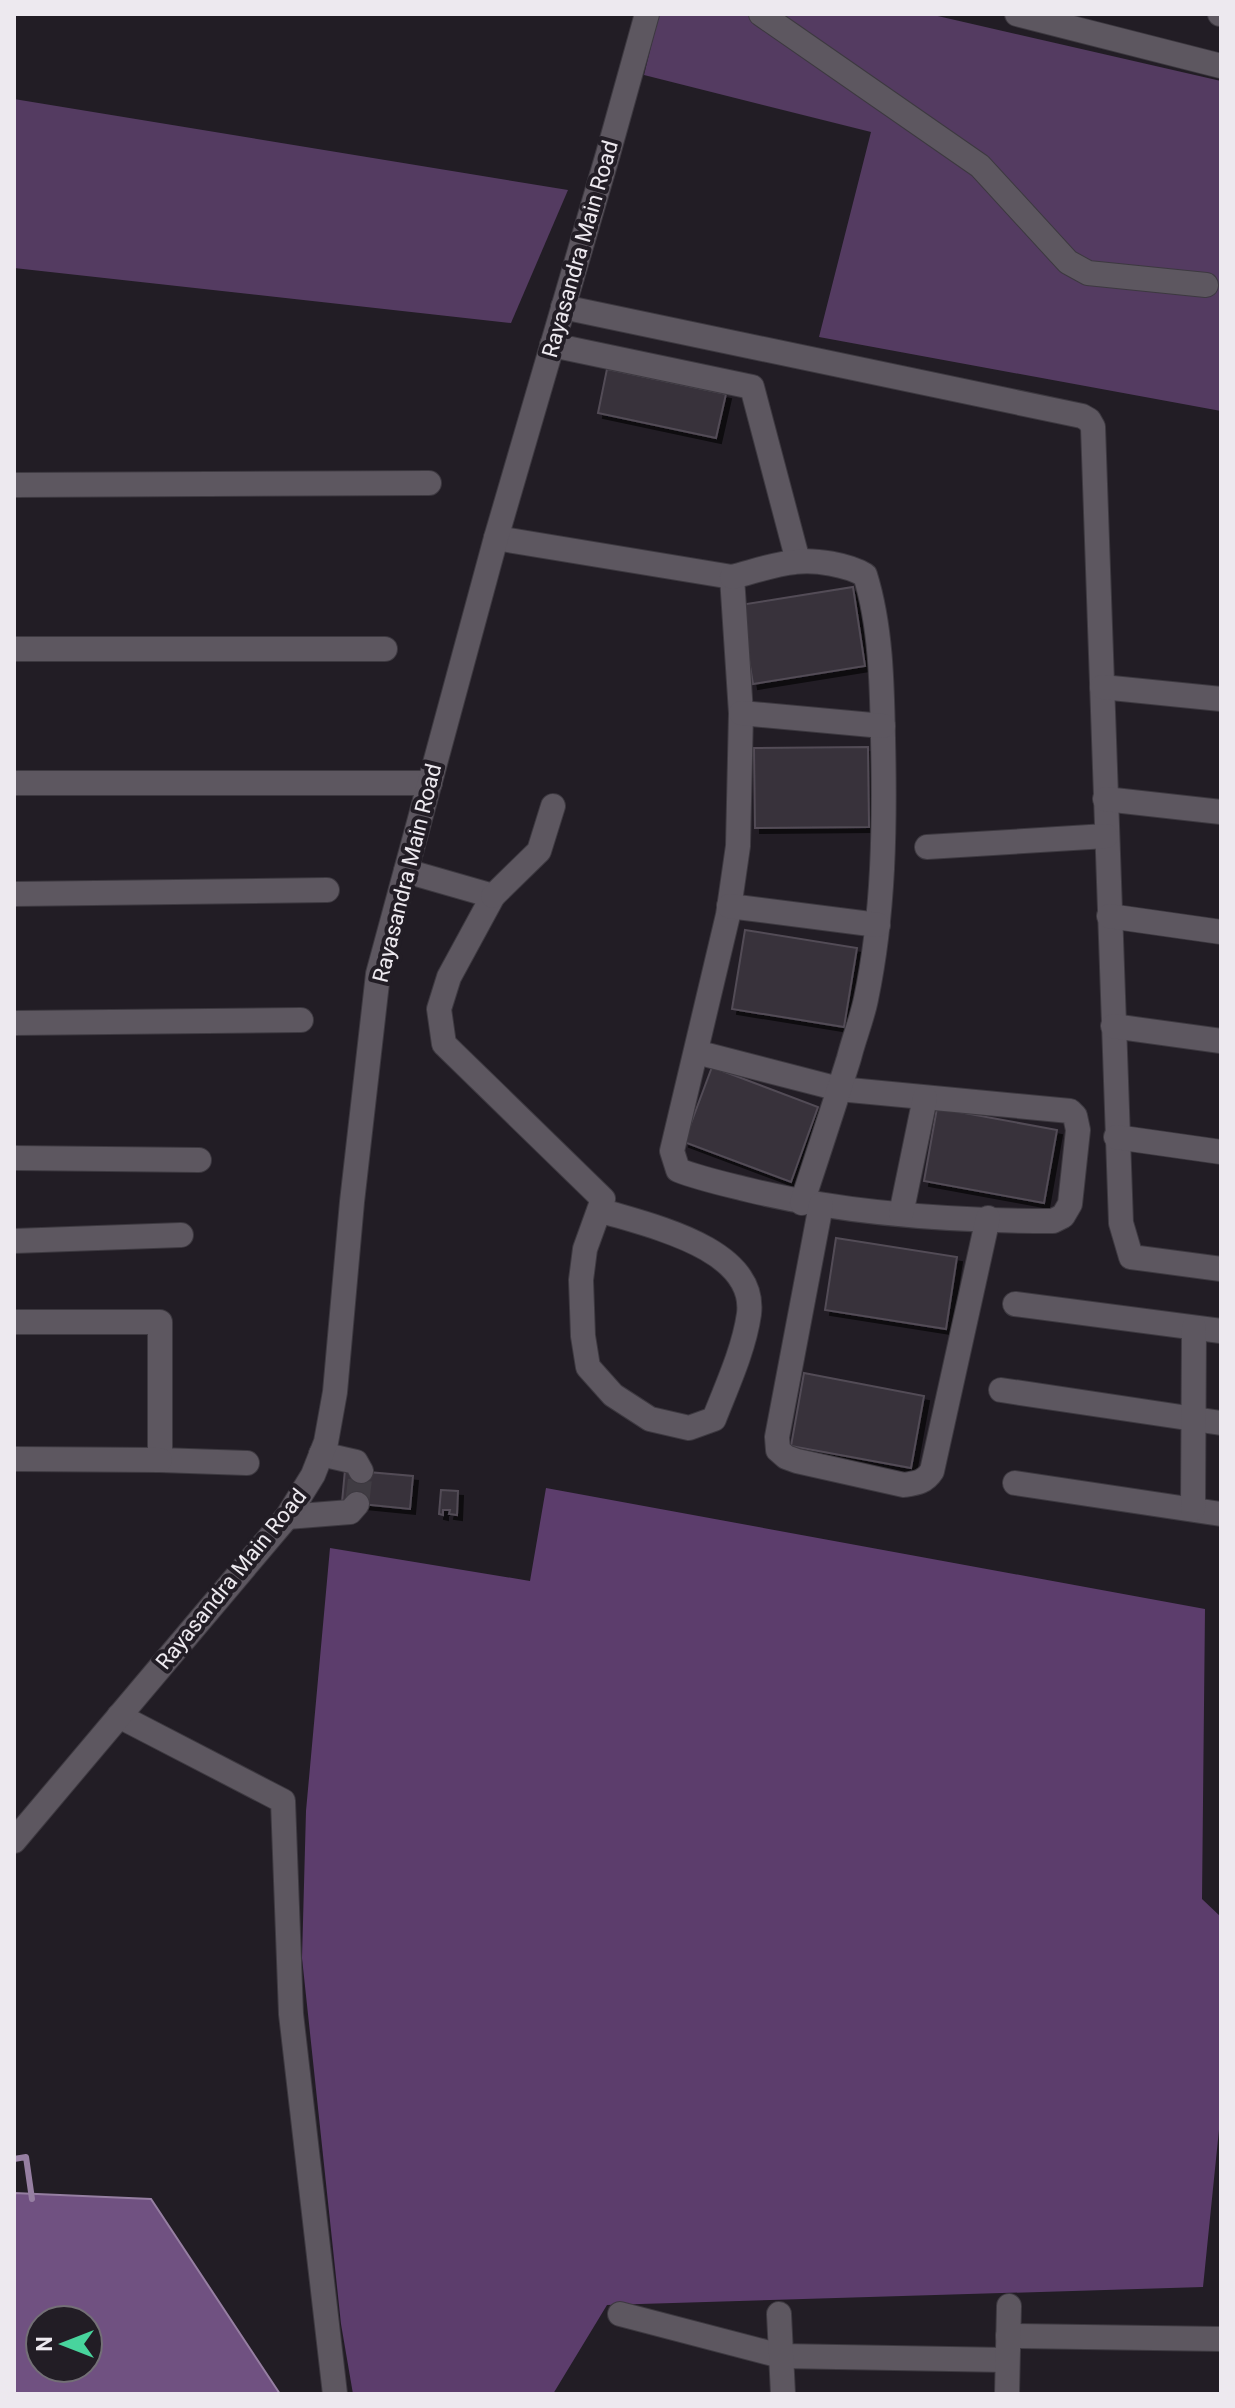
<svg xmlns="http://www.w3.org/2000/svg" width="1235" height="2408" font-family="Roboto,sans-serif">
  <defs>
    <filter id="shadow"><feDropShadow dx="5" dy="5" stdDeviation="0" flood-color="#0009"/></filter>
  </defs>
  <rect width="100%" height="100%" fill="#221d25"/>
  <!-- green -->
  <g fill="#543b61">
    <polygon points="659,14 929,14 1221,81 1221,411 819,337 871,132 644,75"/>
    <polygon points="14,99 568,190 511,323 14,268"/>
  </g>
  <!-- forest -->
  <polygon fill="#5c3d6c" points="546,1488 1205,1609 1202,1899 1221,1917 1221,2110 1203,2287 607,2305 553,2394 353,2394 341,2324 302,1958 306,1811 330,1548 530,1581"/>
  <!-- water -->
  <path fill="#705181" stroke="#967fa2" stroke-width="2" fill-rule="evenodd" d="M14 2193 151 2199 280 2394H14ZM40 2320H88V2368H40Z"/>
  <g fill="none" stroke-linecap="round" stroke-linejoin="round">
    <!-- stream -->
    <polyline stroke="#967fa2" stroke-width="6" points="14,2159 26,2157 32,2199"/>
  </g>
  <!-- building -->
  <g fill="#37323b" stroke="#524c56" stroke-width="2" filter="url(#shadow)">
    <polygon points="607,369 726,394 716,438 598,413"/>
    <polygon points="853,587 865,666 753,684 740,605"/>
    <polygon points="868,747 869,827 755,828 754,748"/>
    <polygon points="745,930 857,948 844,1027 732,1009"/>
    <polygon points="712,1067 818,1107 791,1182 684,1142"/>
    <polygon points="937,1108 1057,1130 1044,1203 924,1181"/>
    <polygon points="836,1238 957,1257 946,1329 825,1310"/>
    <polygon points="804,1373 924,1396 911,1468 791,1446"/>
    <polygon points="345,1470 413,1476 410,1509 342,1502"/>
    <polygon points="441,1490 458,1491 457,1515 449,1514 450,1510 443,1510 443,1515 439,1514"/>
  </g>
  <g fill="none" stroke-linecap="round" stroke-linejoin="round">
    <!-- minor-tunnel -->
    <polyline stroke="#403c43" stroke-width="24" stroke-dasharray="24 12" stroke-linecap="butt" points="357,1504 361,1471"/>
    <defs>
      <g id="minor">
        <polyline points="761,14 980,166 1068,262 1088,273 1206,285"/>
        <polyline points="1017,14 1221,66"/>
        <polyline points="1220,14 1221,14"/>
        <polyline points="563,307 1082,416 1089,420 1093,427 1121,1223 1131,1257 1221,1269"/>
        <polyline points="552,345 752,387 798,561"/>
        <polyline points="14,485 429,483"/>
        <path d="M496 538 732 577 741 713 738 846 728 915 672 1151 678 1170C701 1179 725 1184 749 1190 847 1214 951 1221 1053 1221L1063 1216 1070 1204 1078 1130 1075 1116 1070 1111 839 1089 696 1052"/>
        <path d="M732 577C752 572 774 564 795 562 815 559 848 565 865 575 881 626 882 685 883 738 885 825 884 913 866 999 862 1019 854 1038 849 1058 834 1106 818 1154 802 1203"/>
        <polyline points="14,649 385,649"/>
        <polyline points="1102,687 1221,699"/>
        <polyline points="741,713 883,726"/>
        <polyline points="14,783 430,783"/>
        <polyline points="1105,799 1221,812"/>
        <polyline points="927,847 1106,836"/>
        <path d="M406 871 493 896 449 977 439 1009 444 1044 603 1199 585 1249 581 1280 583 1336 588 1367 613 1395 650 1419 689 1428 714 1419C727 1386 744 1349 749 1314 757 1247 646 1225 599 1210"/>
        <polyline points="14,894 327,890"/>
        <polyline points="493,896 539,851 553,806"/>
        <polyline points="729,906 878,925"/>
        <polyline points="1109,916 1221,932"/>
        <polyline points="14,1023 301,1020"/>
        <polyline points="1113,1026 1221,1041"/>
        <polyline points="1116,1137 1221,1152"/>
        <polyline points="14,1158 199,1160"/>
        <path d="M821 1205 777 1437 778 1450 786 1457 797 1461 904 1485C917 1483 925 1482 932 1471L988 1218"/>
        <polyline points="901,1214 925,1098"/>
        <polyline points="14,1241 181,1235"/>
        <polyline points="1015,1304 1221,1331"/>
        <polyline points="14,1322 160,1322 160,1460 247,1463"/>
        <polyline points="1001,1390 1221,1423"/>
        <polyline points="321,1454 356,1462 361,1471"/>
        <polyline points="14,1459 160,1460"/>
        <polyline points="1015,1483 1221,1514"/>
        <polyline points="1193,1509 1194,1328"/>
        <polyline points="287,1517 350,1512 357,1504"/>
        <polyline points="119,1716 283,1801 291,2014 335,2394"/>
        <polyline points="14,1841 287,1517 313,1475 326,1442 335,1392 352,1202 378,974 496,538 608,154 647,14"/>
        <polyline points="620,2314 781,2356 1007,2360"/>
        <polyline points="779,2314 783,2394"/>
        <polyline points="1008,2336 1221,2339"/>
        <polyline points="1007,2394 1009,2306"/>
      </g>
    </defs>
    <!-- minor casing -->
    <use href="#minor" stroke="#3d3940" stroke-width="26"/>
    <!-- minor -->
    <use href="#minor" stroke="#5d5760" stroke-width="24"/>
  </g>
  <g text-anchor="middle" dominant-baseline="central" stroke-width="8" stroke-linejoin="round" paint-order="stroke">
    <!-- street labels -->
    <g font-size="22" fill="#ede9ef" stroke="#221d25">
      <text transform="translate(580 249) rotate(-74)">Rayasandra Main Road</text>
      <text transform="translate(407 873) rotate(-76)">Rayasandra Main Road</text>
      <text transform="translate(231 1579) rotate(-51)">Rayasandra Main Road</text>
    </g>
  </g>
  <!-- border -->
  <rect width="1235" height="2408" fill="none" stroke="#ede9ef" stroke-width="32"/>
  <!-- north arrow -->
  <g transform="translate(64 2344) rotate(270)"><circle r="38" fill="#221d25" stroke="#736f76" stroke-width="2"/>
  <path d="M0-6L14 30L0 20L-14 30Z" fill="#48d49d"/>
  <text y="-12" font-size="22" font-weight="bold" text-anchor="middle" fill="#ede9ef">N</text>
  </g>
</svg>
